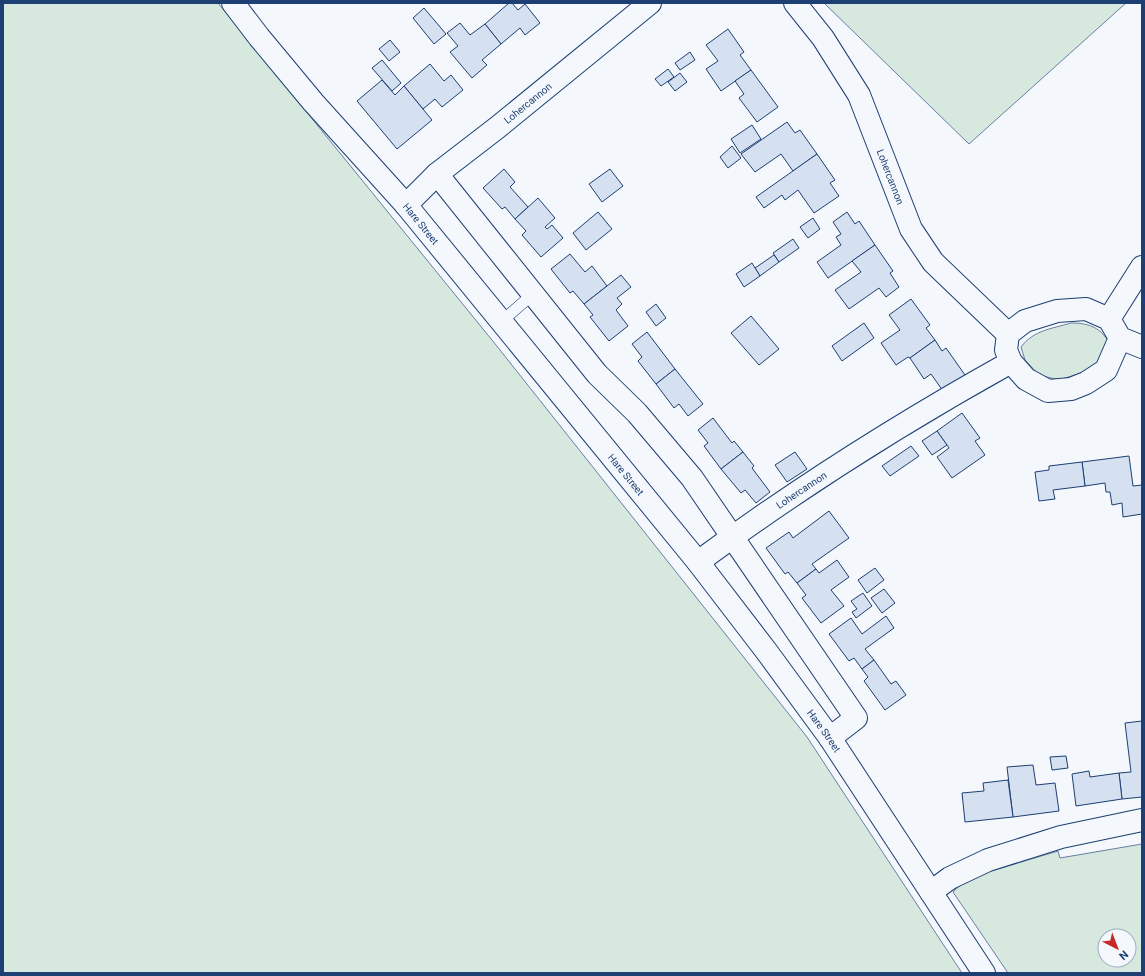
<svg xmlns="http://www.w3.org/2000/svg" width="1145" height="976" font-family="Roboto,sans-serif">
  <rect width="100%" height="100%" fill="#f4f7fb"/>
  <!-- green -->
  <g fill="#d7e8df" stroke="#687fa3" fill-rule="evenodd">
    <polygon points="3,3 218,3 496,345 807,737 962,973 3,973"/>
    <polygon points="824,3 1126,3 969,144"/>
    <path d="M1071 323C1090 323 1101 328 1110 344L1100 364 1091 370 1059 380 1039 375 1025 360 1021 347C1034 330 1051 329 1071 323Z"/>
    <path d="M1142 844V973H1008L953 892 968 878 1058 851 1060 858ZM1105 936H1129V960H1105Z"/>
  </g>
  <!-- building -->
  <g fill="#d5e0f0" stroke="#1d3f73">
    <polygon points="509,3 512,3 518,10 525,4 540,23 525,35 520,28 501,44 485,24"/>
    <polygon points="424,8 446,34 434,44 413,18"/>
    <polygon points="460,23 470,35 485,24 501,44 482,60 487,65 472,78 450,52 458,46 447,33"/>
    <polygon points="728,29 744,52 740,55 751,70 721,91 706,69 718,61 706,45"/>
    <polygon points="390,40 400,52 389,61 379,49"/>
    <polygon points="690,52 695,60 680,70 675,63"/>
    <polygon points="382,60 401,83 392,91 372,68"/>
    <polygon points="430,64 444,81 451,75 463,90 442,107 435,99 423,109 404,86"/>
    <polygon points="668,69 674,77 661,86 655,79"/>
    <polygon points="751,70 778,107 757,122 739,98 744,94 735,81"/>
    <polygon points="680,73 687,82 675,91 668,82"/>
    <polygon points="382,80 395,95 404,86 432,120 397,149 357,101"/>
    <polygon points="787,122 795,133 800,130 817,154 793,171 781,154 755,172 741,154"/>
    <polygon points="752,125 761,139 740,153 731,139"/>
    <polygon points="732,146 741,158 728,168 720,157"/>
    <polygon points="817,154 835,180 830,183 839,196 814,213 798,190 785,200 782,195 764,208 756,197"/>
    <polygon points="504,169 515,182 510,187 528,207 515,219 505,207 502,209 483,188"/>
    <polygon points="610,169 623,186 602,202 589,184"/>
    <polygon points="538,198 555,218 545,227 547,229 552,225 563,238 541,257 522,235 526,231 515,219"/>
    <polygon points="598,212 612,229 586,250 573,233"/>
    <polygon points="847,212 855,224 859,221 875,245 828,278 817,262 841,245 836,237 841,234 833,222"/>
    <polygon points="813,218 820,229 808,238 800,227"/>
    <polygon points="793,239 799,248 779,262 773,253"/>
    <polygon points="875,245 893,271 890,273 899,287 886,297 879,288 849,309 835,290 861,272 852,261"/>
    <polygon points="570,254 585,272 592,266 607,286 584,304 573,291 570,293 551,269"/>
    <polygon points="774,255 779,262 760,276 755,268"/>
    <polygon points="752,263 760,276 744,287 736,274"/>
    <polygon points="621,275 631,287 617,298 622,304 616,310 628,326 609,341 590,317 593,315 584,304"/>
    <polygon points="911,299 930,325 926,328 935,340 910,358 908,357 896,365 881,343 900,330 889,315"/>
    <polygon points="656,304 666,318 656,326 646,312"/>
    <polygon points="751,316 779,349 759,365 731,333"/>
    <polygon points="864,323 874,338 842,361 832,346"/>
    <polygon points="647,332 675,369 656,384 638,361 642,357 632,344"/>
    <polygon points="935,340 942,351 946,348 965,375 943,391 931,374 924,379 910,358"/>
    <polygon points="675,369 703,404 688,416 679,404 674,408 656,384"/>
    <polygon points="962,413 980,438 975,441 985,455 952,478 937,457 949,448 937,431"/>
    <polygon points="713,418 732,443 734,441 743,452 721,469 704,446 708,443 698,430"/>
    <polygon points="937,431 947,445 932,455 922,441"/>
    <polygon points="911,446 919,456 890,476 882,466"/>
    <polygon points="743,452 754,466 752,468 770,492 756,503 745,490 741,493 721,469"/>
    <polygon points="795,452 807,469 787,482 775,465"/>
    <polygon points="1129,456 1133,486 1142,485 1142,514 1123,517 1122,503 1112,505 1110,492 1106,492 1105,483 1085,486 1082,462"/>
    <polygon points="1082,462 1085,486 1053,490 1055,499 1039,501 1035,472 1049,470 1049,466"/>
    <polygon points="829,511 849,538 812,564 816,569 797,583 788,572 785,574 766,548 789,532 793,538"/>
    <polygon points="837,560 849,577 831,590 844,606 821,623 802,598 806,595 797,583 816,569 819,573"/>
    <polygon points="875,568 884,580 867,593 858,580"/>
    <polygon points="884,589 895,603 882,613 871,598"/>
    <polygon points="863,593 872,606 856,618 852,612 857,609 851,601"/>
    <polygon points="886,616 894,628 865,649 874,660 862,669 854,658 849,661 829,634 851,618 862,634"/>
    <polygon points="874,660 891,684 896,681 906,695 885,710 864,681 868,677 862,669"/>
    <polygon points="1142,721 1142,797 1122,799 1119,773 1131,772 1125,723"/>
    <polygon points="1066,756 1068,768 1052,770 1050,757"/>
    <polygon points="1033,765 1036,785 1055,783 1059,811 1013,817 1007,767"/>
    <polygon points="1089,771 1090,777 1119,773 1122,799 1076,806 1072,774"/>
    <polygon points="1008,780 1013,817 965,822 962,793 984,791 983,783"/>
  </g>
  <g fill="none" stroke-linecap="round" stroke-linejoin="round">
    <defs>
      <polyline id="lane" points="502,321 533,294"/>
      <g id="street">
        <path id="s1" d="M795 3 823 38 859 95 911 229 933 262 1008 334"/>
        <polyline points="437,174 597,374 637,413 692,478 856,718 830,738"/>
        <path id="s2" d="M406 205 437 174 498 127 650 3"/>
        <polyline points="1109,319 1142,267"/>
        <polyline points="1120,338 1106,370 1086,383 1071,389 1048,391 1026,379 1011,362 1006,350 1008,334 1025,321 1057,311 1086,309 1109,319 1120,338 1142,347"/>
        <path id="s3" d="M698 562C797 489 903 422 1011 362"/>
        <polyline points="931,892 950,878 988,860 1061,837 1142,820"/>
      </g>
      <g id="secondary">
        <path id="s4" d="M233 3 259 37 313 102 406 205 698 562 767 652 830 738 984 973"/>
      </g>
    </defs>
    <!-- lane casing -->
    <use href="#lane" stroke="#1d3f73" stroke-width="12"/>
    <!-- street casing -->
    <use href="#street" stroke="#1d3f73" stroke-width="24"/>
    <!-- secondary casing -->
    <use href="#secondary" stroke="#1d3f73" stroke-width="24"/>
    <!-- lane -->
    <use href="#lane" stroke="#f4f7fb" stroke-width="11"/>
    <!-- street -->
    <use href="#street" stroke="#f4f7fb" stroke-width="22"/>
    <!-- secondary -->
    <use href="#secondary" stroke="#f4f7fb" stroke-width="22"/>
  </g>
  <g text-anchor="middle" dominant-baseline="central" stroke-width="3" stroke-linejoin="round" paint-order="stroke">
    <!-- street labels -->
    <g font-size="10" fill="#1d3f73" stroke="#f4f7fb">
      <text stroke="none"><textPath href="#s2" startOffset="159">Lohercannon</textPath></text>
      <text stroke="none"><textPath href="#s1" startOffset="200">Lohercannon</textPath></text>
      <text stroke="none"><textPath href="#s4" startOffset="290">Hare Street</textPath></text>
      <text stroke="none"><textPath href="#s4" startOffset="614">Hare Street</textPath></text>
      <text stroke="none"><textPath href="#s3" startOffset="126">Lohercannon</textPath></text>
      <text stroke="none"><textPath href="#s4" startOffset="938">Hare Street</textPath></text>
    </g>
  </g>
  <!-- border -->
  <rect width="1145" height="976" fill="none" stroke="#1d3f73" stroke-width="8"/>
  <!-- north arrow -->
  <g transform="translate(1117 948) rotate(138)"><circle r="19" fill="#f4f7fb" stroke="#9eadc5"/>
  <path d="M0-3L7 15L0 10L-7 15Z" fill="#c62828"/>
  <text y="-6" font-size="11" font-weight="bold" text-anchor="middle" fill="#1d3f73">N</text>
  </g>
</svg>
